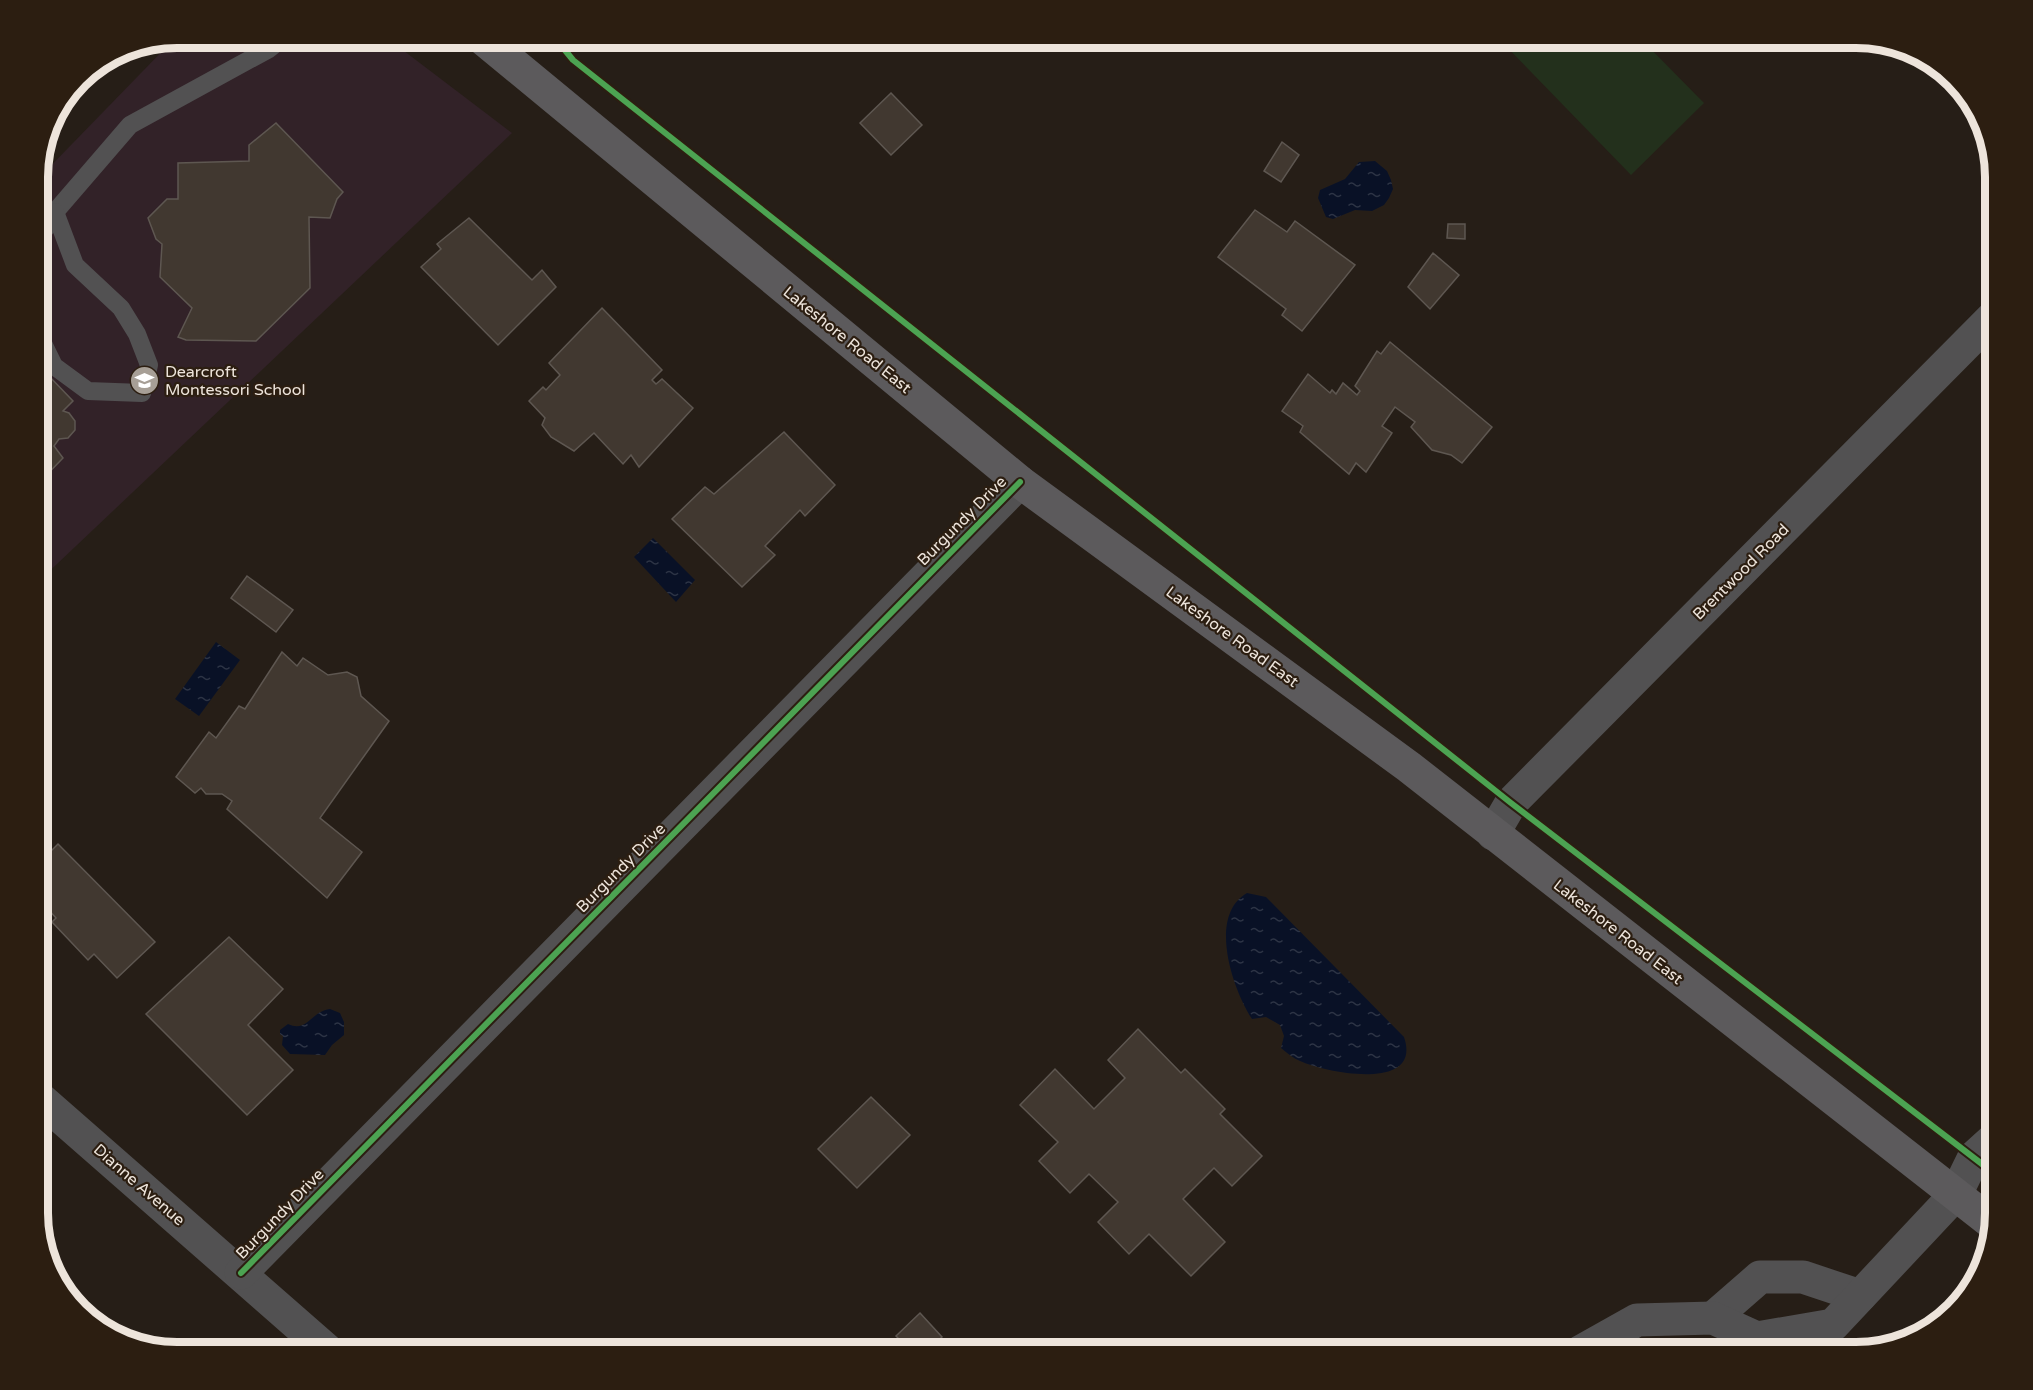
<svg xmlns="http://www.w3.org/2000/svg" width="2033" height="1390" font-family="'Varela Round',sans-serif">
  <defs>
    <pattern id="water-ripples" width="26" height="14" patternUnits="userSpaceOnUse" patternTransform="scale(1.5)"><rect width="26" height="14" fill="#091126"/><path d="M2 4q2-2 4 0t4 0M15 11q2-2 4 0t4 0" fill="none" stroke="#2d3445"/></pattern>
  </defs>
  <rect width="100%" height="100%" fill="#261e17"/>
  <!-- education -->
  <polygon fill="#322228" points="175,38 387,38 512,133 38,582 38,179"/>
  <!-- green -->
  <polygon fill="#23301c" points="1498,38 1640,38 1704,103 1631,175"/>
  <!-- water -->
  <g fill="url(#water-ripples)">
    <polygon points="1375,161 1387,171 1391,180 1393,189 1389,198 1384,205 1372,211 1355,210 1333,219 1326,217 1318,198 1320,190 1345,179 1359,162"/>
    <polygon points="653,538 695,580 676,602 634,557"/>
    <polygon points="216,642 240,660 199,716 175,699"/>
    <path d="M1247 893 1266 897 1404 1037C1423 1092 1326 1073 1300 1061 1293 1058 1287 1053 1281 1048L1284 1036 1280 1025 1266 1017 1252 1019C1233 990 1207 916 1247 893Z"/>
    <path d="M330 1009 340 1013 344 1022V1035L332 1045 325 1055 290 1054 282 1045 283 1036 280 1034V1030L288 1024C308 1033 311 1011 330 1009Z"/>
  </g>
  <!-- building -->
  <g fill="#413830" stroke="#5e5751" stroke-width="1.5">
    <polygon points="891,93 922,125 891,155 860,123"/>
    <polygon points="276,123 343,192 337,199 330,218 309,217 310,288 256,341 186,340 178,337 192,308 160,277 162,244 156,239 148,218 167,199 178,199 178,163 249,161 249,145"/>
    <polygon points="1282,142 1299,155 1281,182 1264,171"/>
    <polygon points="1255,210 1287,232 1295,221 1355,265 1302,331 1282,315 1286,309 1218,257"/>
    <polygon points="469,218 532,280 542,270 556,287 498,345 421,267 441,249 437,244"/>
    <polygon points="1448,224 1465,224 1465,239 1447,238"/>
    <polygon points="1433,253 1459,275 1430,309 1408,287"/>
    <polygon points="602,308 662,370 652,380 656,384 662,379 693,408 639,467 631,455 623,464 594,433 574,451 551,437 542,425 545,418 529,401 543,387 546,390 560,375 549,363"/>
    <polygon points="1390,342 1492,427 1462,463 1451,455 1432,450 1411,427 1415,422 1395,407 1382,426 1392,433 1366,472 1356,463 1349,474 1300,432 1303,426 1282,411 1308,374 1330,393 1332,390 1336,394 1343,383 1357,395 1360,391 1355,386 1377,351 1381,354"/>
    <polygon points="47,374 73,401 63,411 69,413 75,421 75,430 68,438 59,439 54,446 63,458 38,484 38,382"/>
    <polygon points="784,432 835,485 805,516 800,510 765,546 775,555 742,587 672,519 705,487 714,494"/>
    <polygon points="247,576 293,610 276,632 231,598"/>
    <polygon points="282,652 297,666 303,658 328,675 347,672 357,677 361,696 389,721 320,818 362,852 327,898 227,809 232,801 222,794 206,794 201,788 195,793 176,777 209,732 216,738 239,706 245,709"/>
    <polygon points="58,844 155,942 117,978 94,954 88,960 52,922 56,918 38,898 38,864"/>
    <polygon points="229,937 283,989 248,1025 293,1070 247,1115 146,1014"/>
    <polygon points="1138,1029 1181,1073 1185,1069 1225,1109 1220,1114 1262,1156 1232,1186 1214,1168 1183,1199 1225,1242 1191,1276 1149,1234 1129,1254 1098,1222 1118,1202 1089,1174 1070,1193 1039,1161 1058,1142 1020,1105 1055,1069 1094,1109 1125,1078 1108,1060"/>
    <polygon points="871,1097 910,1135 857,1188 818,1149"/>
    <polygon points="920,1313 942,1337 926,1352 912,1352 896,1336"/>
  </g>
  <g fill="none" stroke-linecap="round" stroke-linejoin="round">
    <!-- service -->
    <g stroke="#525152" stroke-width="18">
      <polyline points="38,241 55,212 130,125 269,49 283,38"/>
      <polyline points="38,333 54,366 88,391 142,393 149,365 137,334 121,308 75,265 55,212"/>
    </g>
    <!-- minor -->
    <g stroke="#525152" stroke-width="33">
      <polyline points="1493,834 1511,803 1995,315"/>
      <polyline points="38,1097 329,1352"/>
      <polyline points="241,1273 1020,482"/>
      <polyline points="1713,1318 1760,1277 1803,1277 1860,1296"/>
      <polyline points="1580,1352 1637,1320 1713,1318 1757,1338 1833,1325 1956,1194 1974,1157 1995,1138"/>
    </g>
    <!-- primary -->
    <polyline stroke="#5c5a5c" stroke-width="33" points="482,38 1020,482 1409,767 1992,1223"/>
    <defs>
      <g id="cycleway">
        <polyline points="555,38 573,60 1511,803 1995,1174"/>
        <polyline points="241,1273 1020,482"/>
      </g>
    </defs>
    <!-- cycleway casing -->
    <use href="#cycleway" stroke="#2c1e11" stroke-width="10"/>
    <!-- cycleway -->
    <use href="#cycleway" stroke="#4ca352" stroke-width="6"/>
  </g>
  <!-- icons -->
  <defs>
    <symbol id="school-disc" viewBox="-11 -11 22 22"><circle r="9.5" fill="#a79f96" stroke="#2c1e11"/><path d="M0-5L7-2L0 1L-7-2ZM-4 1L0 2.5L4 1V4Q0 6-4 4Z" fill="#fff"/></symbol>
  </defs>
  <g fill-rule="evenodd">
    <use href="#school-disc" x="128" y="364" width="33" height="33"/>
  </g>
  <g text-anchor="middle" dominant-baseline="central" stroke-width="4.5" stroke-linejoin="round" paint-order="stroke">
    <!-- street labels -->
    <g font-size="16" fill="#ede4db" stroke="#2c1e11">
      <text transform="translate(847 340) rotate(39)">Lakeshore Road East</text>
      <text transform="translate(962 521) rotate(-45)">Burgundy Drive</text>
      <text transform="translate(1741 572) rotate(-45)">Brentwood Road</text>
      <text transform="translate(1232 637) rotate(36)">Lakeshore Road East</text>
      <text transform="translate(621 868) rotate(-45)">Burgundy Drive</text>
      <text transform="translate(1618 932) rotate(38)">Lakeshore Road East</text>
      <text transform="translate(139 1185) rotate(41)">Dianne Avenue</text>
      <text transform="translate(280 1214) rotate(-46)">Burgundy Drive</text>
    </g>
    <!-- poi labels -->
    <g font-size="16" fill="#ede4db" stroke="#2c1e11" text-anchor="start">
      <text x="165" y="372">Dearcroft<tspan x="165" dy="18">Montessori School</tspan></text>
    </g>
  </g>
  <!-- crop -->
  <path d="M0 0H2033V1390H0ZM177 48H1856A129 129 0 0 1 1985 177V1213A129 129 0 0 1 1856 1342H177A129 129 0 0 1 48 1213V177A129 129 0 0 1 177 48Z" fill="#2c1e11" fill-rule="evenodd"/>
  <path fill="none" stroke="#ede4db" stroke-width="8" d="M177 48H1856A129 129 0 0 1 1985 177V1213A129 129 0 0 1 1856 1342H177A129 129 0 0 1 48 1213V177A129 129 0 0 1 177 48Z"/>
</svg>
